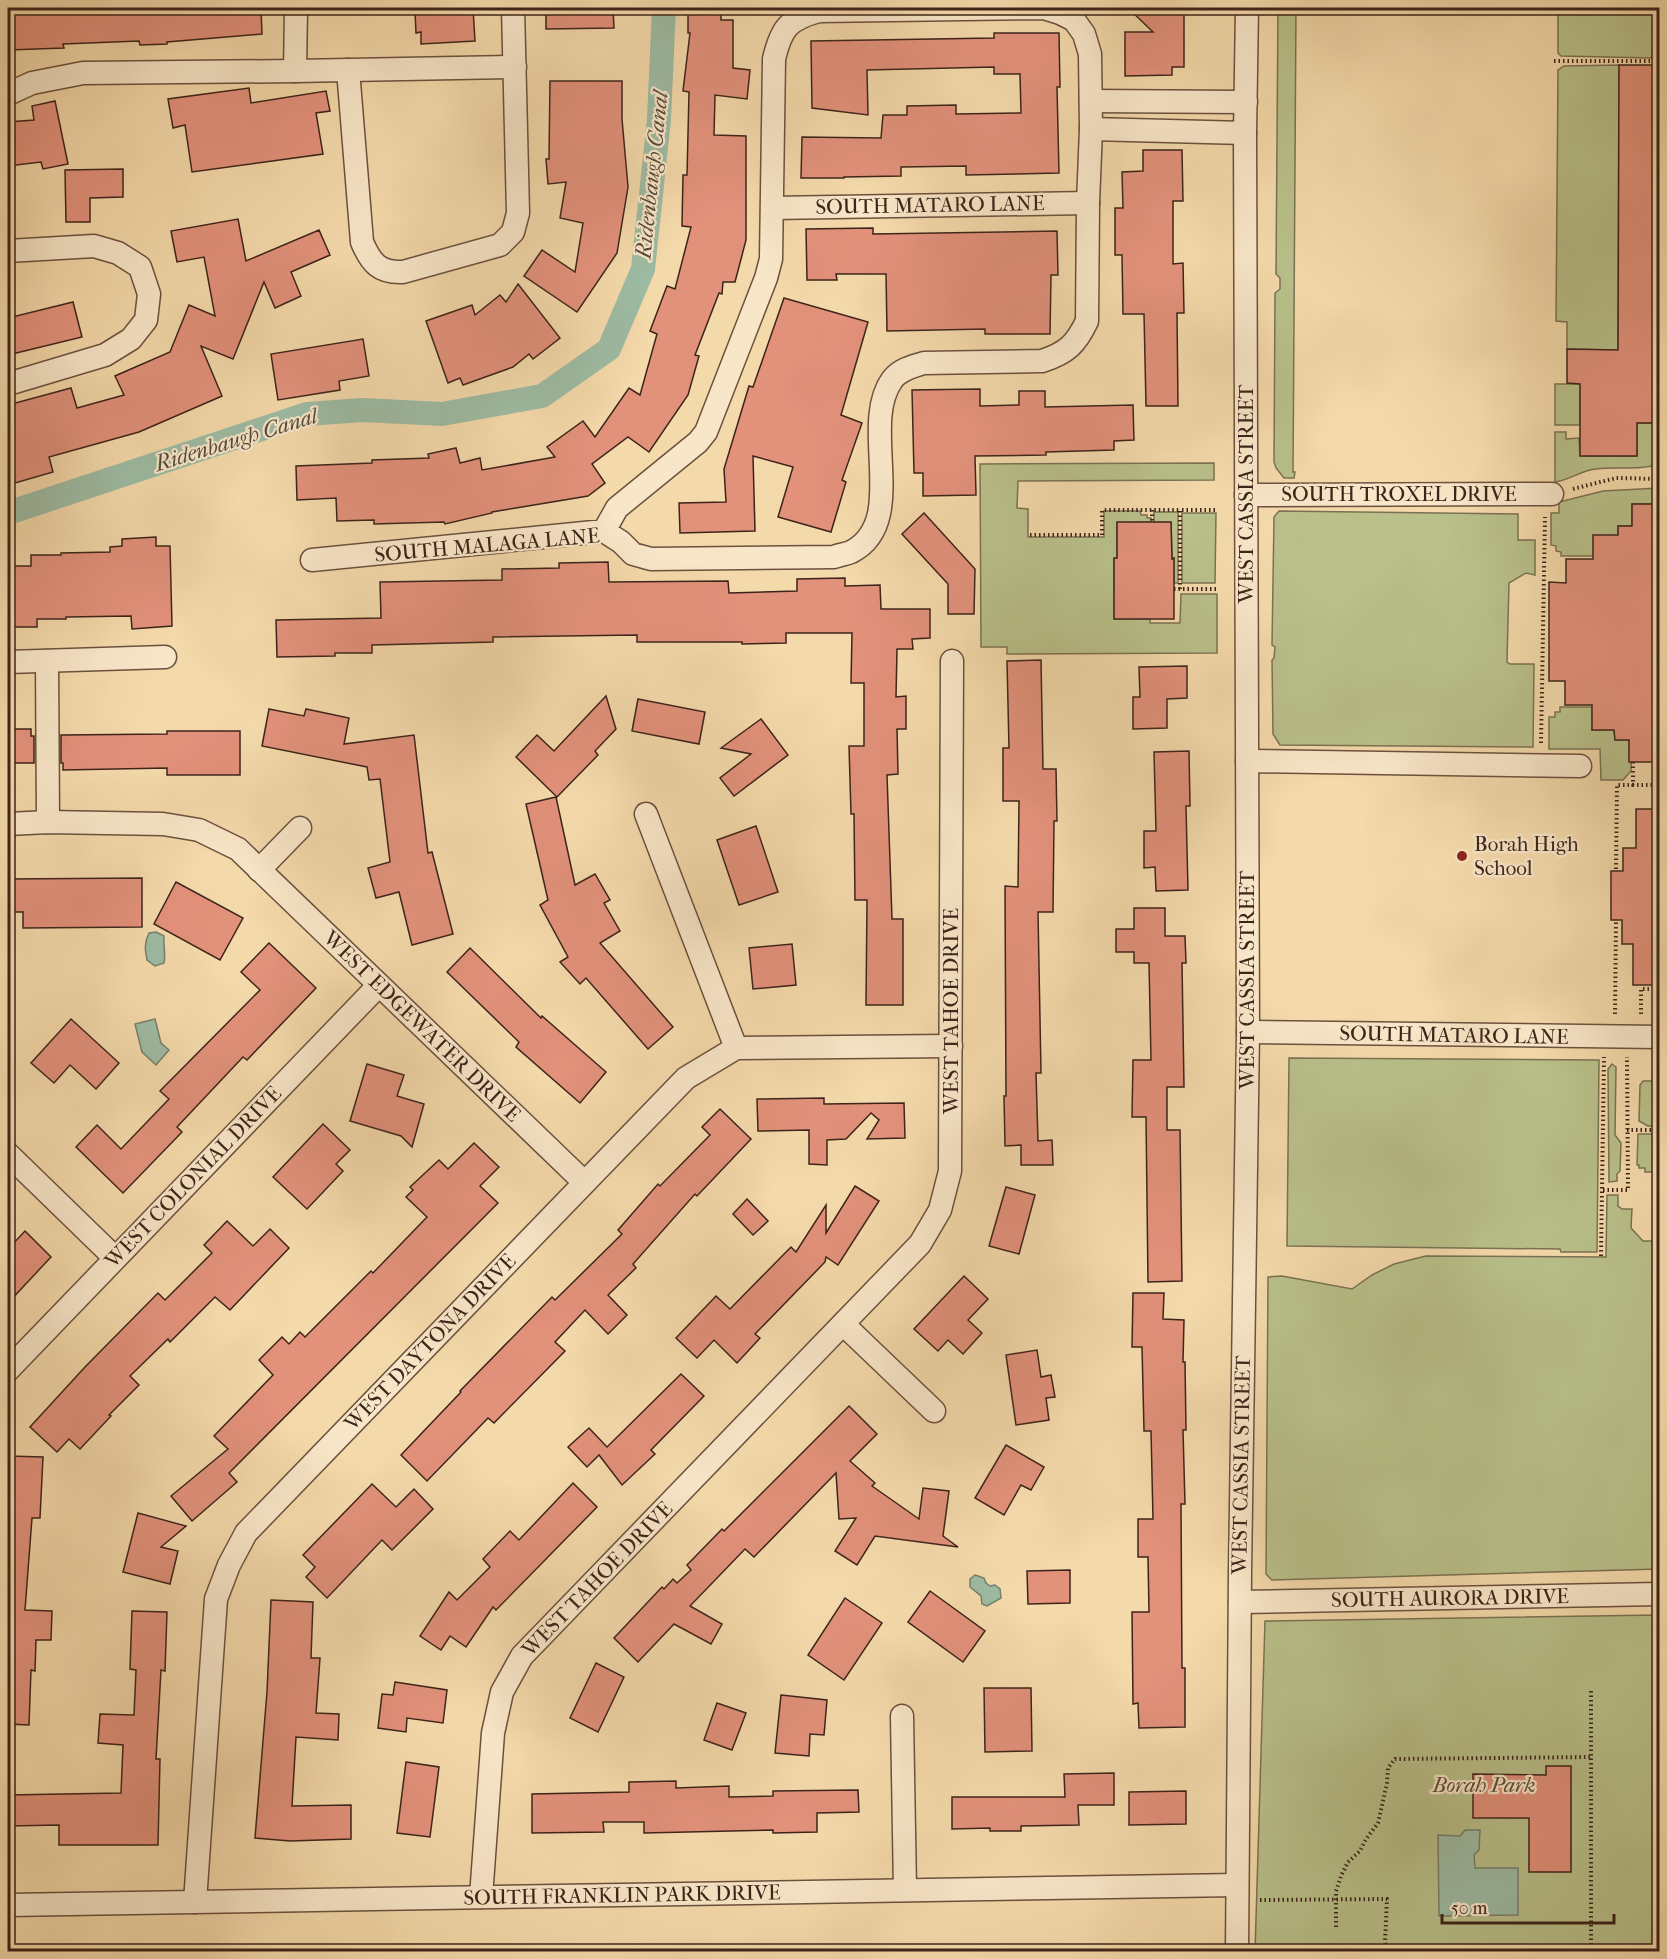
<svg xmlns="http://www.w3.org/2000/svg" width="1667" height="1959" font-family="'IM FELL French Canon',serif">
  <rect width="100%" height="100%" fill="#f4d9aa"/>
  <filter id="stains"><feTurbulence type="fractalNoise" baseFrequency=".00333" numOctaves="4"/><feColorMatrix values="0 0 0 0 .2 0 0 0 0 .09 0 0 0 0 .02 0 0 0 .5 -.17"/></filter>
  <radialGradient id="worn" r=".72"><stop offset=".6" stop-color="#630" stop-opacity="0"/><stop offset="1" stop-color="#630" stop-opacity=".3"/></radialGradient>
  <!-- green -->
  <g fill="#b9c08a" stroke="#7b7252" stroke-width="1.5">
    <polygon points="1278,8 1296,8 1293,472 1295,472 1294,478 1284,478 1276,468 1274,462 1275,293 1280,289 1280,278 1276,274"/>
    <polygon points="1558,8 1624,8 1658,16 1659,53 1652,53 1652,58 1561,56 1558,53"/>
    <polygon points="1619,65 1618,350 1567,349 1567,322 1556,321 1558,70 1564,66"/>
    <rect x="1555" y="384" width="25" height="41"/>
    <path d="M1637 423H1659V464C1639 471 1617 466 1596 469 1582 470 1570 480 1555 482V432H1566V439L1579 438 1580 456H1637Z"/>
    <polygon points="1214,463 1214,480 1018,481 1017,508 1028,509 1028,537 1104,537 1104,511 1140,511 1141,515 1147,515 1147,518 1151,518 1151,522 1117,523 1117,558 1114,559 1114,619 1150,619 1150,623 1180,623 1181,594 1217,594 1217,653 1007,654 1007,647 981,647 980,464"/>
    <polygon points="1659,488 1659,504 1632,504 1632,526 1618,526 1618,535 1593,556 1561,556 1561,552 1556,551 1556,546 1551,545 1551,513 1559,513 1559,502 1603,491"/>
    <polygon points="1279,511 1518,514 1518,540 1535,540 1535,575 1526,573 1509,583 1507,662 1510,664 1534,664 1533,747 1280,745 1273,734 1272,660 1274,658 1275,647 1272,645 1274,517"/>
    <polygon points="1154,512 1178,512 1178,583 1174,583 1174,559 1172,559 1171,523 1154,522"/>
    <polygon points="1182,513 1216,513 1215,583 1182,583"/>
    <polygon points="1560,707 1592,707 1592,730 1614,730 1615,740 1629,740 1629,761 1631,762 1631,771 1623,780 1601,780 1600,749 1549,749 1549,717 1555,717 1555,712 1560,712"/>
    <polygon points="1289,1058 1599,1060 1597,1252 1561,1252 1560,1249 1287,1246"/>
    <polygon points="1612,1064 1616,1067 1615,1135 1621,1143 1620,1171 1617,1174 1617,1181 1609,1182 1608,1069"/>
    <polygon points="1643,1081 1659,1081 1659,1126 1648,1126 1639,1121 1640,1085"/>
    <polygon points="1638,1134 1659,1134 1659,1143 1657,1144 1657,1165 1653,1165 1653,1172 1645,1172 1645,1168 1639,1168 1639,1165 1637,1165"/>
    <polygon points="1607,1195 1618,1195 1618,1206 1622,1209 1632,1209 1631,1228 1643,1241 1659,1241 1659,1569 1272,1580 1266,1574 1268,1277 1282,1276 1352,1289 1372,1275 1394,1264 1426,1256 1606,1257"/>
    <polygon points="1659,1615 1659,1951 1255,1952 1265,1621"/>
  </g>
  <!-- water -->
  <g fill="#9dbba3" stroke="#777f6c" stroke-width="1.5">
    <path d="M156 932 164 936C163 945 166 953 164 963L155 966 147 960C145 950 144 942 149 933Z"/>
    <polygon points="155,1019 161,1043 169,1050 156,1065 142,1052 135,1024"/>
    <polygon points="975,1575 984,1578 986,1583 990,1586 995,1585 1000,1589 1001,1598 987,1606 982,1604 981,1596 970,1587 970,1579"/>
    <polygon points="1465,1830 1480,1830 1479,1850 1474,1855 1475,1868 1518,1868 1518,1915 1439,1916 1438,1835 1460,1836"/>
  </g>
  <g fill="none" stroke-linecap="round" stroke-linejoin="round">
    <!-- canal -->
    <polyline stroke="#9dbba3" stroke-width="24" points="8,513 307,414 363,410 442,414 542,396 609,349 643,269 659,119 664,8"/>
  </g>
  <!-- building -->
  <g fill="#e2917b" stroke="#3d241a" stroke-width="1.5">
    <polygon points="8,8 261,8 262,34 167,42 167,44 140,45 139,41 63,44 64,48 8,50"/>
    <polygon points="424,8 473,8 475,41 421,44 421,32 416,33 415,12 424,12"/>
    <polygon points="546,8 613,8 614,28 546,29"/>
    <polygon points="688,8 721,8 721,20 733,20 733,68 750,70 747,99 715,95 714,135 746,136 746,240 735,282 723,282 722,294 719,293 695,355 699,356 688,395 649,452 628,437 592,464 605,483 588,496 492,512 492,513 445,524 444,522 374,524 374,520 337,521 336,498 297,500 296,466 372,463 372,460 429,458 428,454 456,448 460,463 480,458 482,470 555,457 547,447 583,421 595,437 629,388 640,395 657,334 650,331 667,286 675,289 691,227 682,226 683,175 687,175 689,92 683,91 690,33 688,33"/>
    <polygon points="1128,8 1184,8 1184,67 1172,67 1172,75 1125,76 1125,32 1153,32"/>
    <polygon points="994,33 1059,33 1060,87 1057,87 1059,173 966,175 966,166 901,167 901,176 844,177 844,178 801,178 802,137 881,138 883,115 907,115 907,106 956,105 956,114 1021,113 1020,74 994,74 994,67 867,70 868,115 812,108 811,41 994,38"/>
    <polygon points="1619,65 1659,65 1659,423 1637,423 1637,456 1580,456 1580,384 1567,383 1567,349 1618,350"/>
    <polygon points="550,81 622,81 622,119 628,187 617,253 577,312 524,276 542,250 575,272 583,223 560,218 566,182 548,184 546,159 549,159"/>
    <polygon points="249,88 251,103 326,91 330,111 316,113 323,154 192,172 185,125 173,128 168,99"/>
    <polygon points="55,101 68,164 43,169 41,162 8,166 8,122 34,120 32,106"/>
    <polygon points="1143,150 1182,150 1183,201 1173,201 1173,264 1183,263 1184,313 1177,313 1178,406 1146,406 1144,314 1123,314 1122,255 1115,255 1115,208 1123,208 1122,172 1143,171"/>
    <polygon points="123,169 123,197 90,198 90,222 66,222 65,170"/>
    <polygon points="238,219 246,261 319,230 330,255 291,272 301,296 275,308 264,282 233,359 201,346 222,396 139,432 49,457 53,472 8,485 8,430 12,429 8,405 71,388 77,408 124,395 115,376 170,352 189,305 215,316 204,257 177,262 171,231"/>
    <polygon points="873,228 873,234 1057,231 1058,275 1051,275 1050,334 985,334 985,329 887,331 886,274 836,274 837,280 807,280 806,229"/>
    <polygon points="518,284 560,338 533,359 529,354 513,367 463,385 460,378 448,383 426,321 472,305 475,315 500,295 506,302"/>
    <polygon points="784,298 868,322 841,415 862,423 842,480 846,482 831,532 778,517 793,467 753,456 755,531 680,533 679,503 726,502 724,469 749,386 753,387"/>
    <polygon points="73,302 82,337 8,355 8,318"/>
    <polygon points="363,339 369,376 339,381 340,390 278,400 271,354"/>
    <polygon points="980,389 980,406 1019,405 1019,391 1045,391 1045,407 1133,405 1134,440 1114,441 1114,450 1046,452 1046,455 975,456 976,495 923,496 923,473 914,473 912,390"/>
    <polygon points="1632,504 1659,504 1659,762 1629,762 1629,740 1615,740 1614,730 1592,730 1592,705 1565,705 1565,681 1549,681 1549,582 1566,583 1566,559 1593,559 1593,535 1618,535 1618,526 1632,526"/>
    <polygon points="924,513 975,569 974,614 948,614 948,584 902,534"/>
    <polygon points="1117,522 1171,522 1172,559 1174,558 1174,619 1114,619 1114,558 1117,558"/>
    <polygon points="156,537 156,546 170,546 172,626 132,629 131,616 66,617 66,619 37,619 37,627 8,627 8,566 31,566 31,555 61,555 61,553 110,552 110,547 122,546 122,539"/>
    <polygon points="608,562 609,582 728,581 729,593 797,591 797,579 845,578 845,586 880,585 881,609 930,609 930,638 912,639 913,649 897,649 896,697 906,696 906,729 897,729 898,774 887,775 892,919 903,919 903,1005 866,1005 867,900 855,900 854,814 851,814 849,746 864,746 864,683 851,683 852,633 786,633 786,643 742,644 742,642 637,642 637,635 493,637 493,642 372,645 372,653 335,653 335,656 277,657 276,620 381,618 380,582 502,580 502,569 559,568 559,563"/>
    <polygon points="1041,660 1043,769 1056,769 1057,821 1054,821 1053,912 1038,912 1041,1073 1036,1073 1038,1141 1052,1140 1053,1165 1021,1165 1021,1145 1005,1146 1004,1096 1006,1096 1005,886 1018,887 1019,801 1003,801 1003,748 1009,748 1007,661"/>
    <polygon points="1187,666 1187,698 1167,699 1167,728 1133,729 1133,697 1140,697 1139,667"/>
    <polygon points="606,696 616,729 595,751 598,755 557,797 516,757 537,735 554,751"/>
    <polygon points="638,699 705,712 699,744 632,731"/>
    <polygon points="269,709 304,716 306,709 349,718 344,744 414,735 428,853 432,852 453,934 412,945 399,892 376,898 368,868 390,862 380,779 369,780 367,767 262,746"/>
    <polygon points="761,719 788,755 734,796 720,778 751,754 721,748"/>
    <polygon points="8,729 31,729 31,736 34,736 34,763 8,763"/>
    <polygon points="167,731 240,731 240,775 167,775 167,768 63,770 63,763 61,763 61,735 167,734"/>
    <polygon points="1189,751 1190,806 1186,806 1188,890 1156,891 1155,867 1144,868 1144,831 1156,831 1154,752"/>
    <polygon points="556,797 575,885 595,874 610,900 604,903 620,931 600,943 673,1027 648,1049 586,978 580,984 560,962 568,957 540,905 548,900 526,804"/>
    <polygon points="1636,809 1659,809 1659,985 1633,985 1633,944 1622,944 1622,920 1611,920 1611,871 1623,871 1623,848 1636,848"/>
    <polygon points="756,826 778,892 739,905 717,840"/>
    <polygon points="142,878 142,927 23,928 23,912 8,912 8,879"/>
    <polygon points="176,882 243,918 220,960 154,924"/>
    <polygon points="1134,908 1165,908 1165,936 1185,936 1186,963 1182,963 1184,1087 1167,1087 1167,1130 1180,1130 1182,1281 1148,1282 1146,1117 1132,1117 1133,1060 1151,1060 1149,963 1134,963 1134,952 1116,952 1116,929 1134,929"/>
    <polygon points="269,943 316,988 247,1060 243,1057 177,1127 182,1132 123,1193 76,1147 97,1125 121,1149 169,1099 160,1091 260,990 241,972"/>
    <polygon points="792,944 796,985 753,989 749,948"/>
    <polygon points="470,948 541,1018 542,1016 606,1072 580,1103 516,1047 519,1042 447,972"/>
    <polygon points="71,1019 119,1063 96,1089 70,1065 54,1083 31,1063"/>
    <polygon points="367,1064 404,1075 397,1096 424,1104 412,1147 401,1136 350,1121"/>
    <polygon points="824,1098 824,1104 904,1103 905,1138 867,1139 879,1120 871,1113 846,1139 827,1140 827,1165 809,1164 809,1130 758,1131 757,1099"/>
    <polygon points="720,1109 751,1139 697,1196 695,1194 633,1264 636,1268 608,1295 627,1315 608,1334 585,1310 555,1342 565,1351 494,1423 488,1418 427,1481 401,1455 461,1392 460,1391 552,1297 555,1300 622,1234 618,1230 658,1184 660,1186 710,1135 702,1127"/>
    <polygon points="323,1124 350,1150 336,1164 343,1171 307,1209 273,1177"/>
    <polygon points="474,1143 499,1167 480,1186 498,1203 229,1473 237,1482 192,1521 171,1496 228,1449 214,1436 273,1375 259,1360 282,1337 289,1344 300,1332 305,1337 371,1271 373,1273 427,1217 406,1197 413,1190 410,1187 439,1160 448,1169"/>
    <polygon points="855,1186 879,1201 838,1265 826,1257 825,1262 755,1334 760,1338 737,1363 714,1340 697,1358 676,1338 716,1296 730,1309 791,1247 796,1252 826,1205 826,1233"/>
    <polygon points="1006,1187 1035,1195 1019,1254 989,1246"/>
    <polygon points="747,1199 768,1221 753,1235 733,1214"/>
    <polygon points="227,1221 253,1246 270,1229 289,1248 230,1310 215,1297 170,1342 168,1339 130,1376 139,1385 109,1415 111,1416 80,1449 69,1439 57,1452 30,1427 85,1367 158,1293 165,1300 212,1253 204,1245"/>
    <polygon points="25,1231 51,1257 8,1303 8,1249"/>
    <polygon points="964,1276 988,1299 968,1320 982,1333 963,1354 948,1340 938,1351 914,1329"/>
    <polygon points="1133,1293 1164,1293 1163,1319 1184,1320 1183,1362 1185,1362 1186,1430 1183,1430 1185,1504 1181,1504 1182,1668 1185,1668 1185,1727 1139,1728 1138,1703 1133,1704 1132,1612 1149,1612 1148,1557 1138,1557 1138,1519 1153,1519 1151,1431 1144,1431 1142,1347 1132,1347"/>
    <polygon points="1037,1350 1041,1377 1051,1375 1055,1397 1046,1398 1049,1420 1016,1425 1006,1355"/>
    <polygon points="681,1374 704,1396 651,1450 655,1454 622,1485 599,1455 587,1467 568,1447 589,1428 607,1447"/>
    <polygon points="849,1406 877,1434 850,1461 875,1483 872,1486 919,1519 923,1488 949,1491 943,1536 958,1547 875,1536 857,1565 835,1551 856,1518 839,1519 836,1473 754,1557 745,1549 690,1606 722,1624 711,1644 674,1624 638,1662 614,1638 662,1587 664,1589 673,1579 677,1583 691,1570 687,1565 722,1529 724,1531"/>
    <polygon points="1006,1445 1044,1467 1031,1490 1021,1485 1004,1515 975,1498"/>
    <polygon points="8,1456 43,1457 40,1518 32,1518 25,1610 52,1611 51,1640 36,1640 35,1671 31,1670 29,1725 8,1724"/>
    <polygon points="573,1483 597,1507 496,1610 493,1607 466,1647 450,1636 441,1650 420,1636 449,1592 457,1600 490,1567 483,1559 510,1531 519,1540"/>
    <polygon points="372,1484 396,1507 414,1489 433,1509 392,1550 382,1540 327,1598 306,1577 315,1567 303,1555"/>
    <polygon points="138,1513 186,1526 161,1547 178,1551 170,1584 123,1572"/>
    <polygon points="1070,1570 1070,1603 1028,1604 1027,1571"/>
    <polygon points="930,1591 985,1631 963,1662 908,1622"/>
    <polygon points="845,1598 882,1623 844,1680 808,1655"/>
    <polygon points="271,1600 313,1602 311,1658 320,1658 316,1713 339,1714 338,1740 296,1737 292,1806 351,1805 351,1839 290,1841 255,1838 267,1692"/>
    <polygon points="132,1611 167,1612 165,1671 161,1670 156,1759 160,1759 158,1845 59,1845 59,1825 8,1826 8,1795 121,1793 123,1745 98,1743 100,1714 134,1715 136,1670 130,1669"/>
    <polygon points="596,1663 624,1677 598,1732 570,1718"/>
    <polygon points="395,1682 447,1690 443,1723 407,1718 406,1732 378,1728 382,1694 393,1695"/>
    <polygon points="984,1688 1031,1688 1032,1751 985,1752"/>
    <polygon points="781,1695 827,1700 824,1735 810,1734 809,1756 775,1753"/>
    <polygon points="717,1703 746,1713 732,1750 704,1740"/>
    <polygon points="406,1762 439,1767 430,1837 397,1833"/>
    <polygon points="1546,1766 1571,1766 1571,1872 1529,1872 1529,1818 1473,1818 1473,1774 1546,1775"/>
    <polygon points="1114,1773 1114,1805 1078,1805 1079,1825 1021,1826 1021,1831 990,1831 990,1828 952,1829 952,1797 1065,1797 1064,1774"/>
    <polygon points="676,1781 676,1788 729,1786 729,1797 773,1796 773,1791 858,1790 859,1812 817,1813 817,1832 773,1833 773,1830 644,1833 644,1822 603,1822 604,1832 532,1833 532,1794 629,1792 629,1782"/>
    <polygon points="1186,1791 1186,1824 1129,1825 1129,1792"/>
  </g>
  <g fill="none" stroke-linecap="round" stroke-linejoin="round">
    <defs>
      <g id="minor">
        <path d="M348 70 362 242C371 263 379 273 403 272L500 245 513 232 518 213 513 8"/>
        <polyline points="295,71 296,8"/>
        <polyline points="8,94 32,83 83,73 295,71 515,67"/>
        <polyline points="1091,101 1246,102"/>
        <polyline points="1091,129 1245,133"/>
        <polyline points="773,208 1088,203"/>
        <polyline points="8,251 94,246 118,253 140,267 149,294 146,320 131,339 105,355 8,384"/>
        <polyline points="1246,495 1552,494"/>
        <path d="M312 560 604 531 621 542 633 554 651 559 834 557C839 555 846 554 851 552 910 522 859 426 892 380 899 370 913 366 924 363L1042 361C1067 353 1076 344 1087 321L1088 203 1091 129 1090 54 1084 34 1074 20 1060 13 1044 8 819 11C788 19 781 29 774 59L771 259 766 278 706 432 698 442 617 508 604 531"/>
        <polyline points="47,661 48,822"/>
        <polyline points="8,662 165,657"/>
        <polyline points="1247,761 1580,766"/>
        <polyline points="646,814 736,1048"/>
        <polyline points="8,824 48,822 163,824 199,830 238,849 584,1182"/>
        <polyline points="259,870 300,828"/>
        <polyline points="1248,1032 1660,1037"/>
        <polyline points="8,1154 115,1258"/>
        <polyline points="843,1324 934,1411"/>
        <polyline points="8,1370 379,985"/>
        <polyline points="1240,1602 1660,1594"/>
        <polyline points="902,1716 905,1890"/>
        <polyline points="481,1897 493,1733 502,1692 522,1656 920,1244 940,1210 950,1171 952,661"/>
        <polyline points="195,1902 216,1599 229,1565 246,1533 686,1078 736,1048 951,1046"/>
        <polyline points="8,1905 1237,1885"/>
        <polyline points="1237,1952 1240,1573 1248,1032 1245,133 1247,8"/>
      </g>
    </defs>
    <!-- minor casing -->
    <use href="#minor" stroke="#6b513e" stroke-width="25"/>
    <!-- path -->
    <g stroke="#3d241a" stroke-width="4" stroke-dasharray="1.5 3" stroke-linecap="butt">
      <polyline points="1636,8 1660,13"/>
      <polyline points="1554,61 1652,61"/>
      <polyline points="1573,489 1616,478 1660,479"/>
      <polyline points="1152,510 1152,522"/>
      <polyline points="1030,535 1102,535 1102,511 1104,510 1180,510"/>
      <polyline points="1174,589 1219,589"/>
      <polyline points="1180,589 1180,510 1218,510"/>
      <polyline points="1541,743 1545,517"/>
      <polyline points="1633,762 1633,785 1660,785"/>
      <polyline points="1616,869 1617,785 1633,785"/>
      <polyline points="1615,1014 1616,922"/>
      <polyline points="1641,1014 1641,989 1660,989"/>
      <polyline points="1627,1130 1660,1130"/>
      <polyline points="1603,1190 1628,1190 1627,1057"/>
      <polyline points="1601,1256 1604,1057"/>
      <polyline points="1591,1691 1591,1952"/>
      <polyline points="1260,1900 1387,1899 1385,1942 1387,1952"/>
      <polyline points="1336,1927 1336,1891 1341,1876 1348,1862 1360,1851 1366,1839 1378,1823 1387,1783 1388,1768 1395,1759 1591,1757"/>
    </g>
    <!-- minor -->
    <use href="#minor" stroke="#f8e6c8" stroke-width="22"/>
  </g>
  <!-- markers -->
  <circle fill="#8f2418" stroke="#f8e6c8" stroke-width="2" cx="1462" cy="856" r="6"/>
  <g text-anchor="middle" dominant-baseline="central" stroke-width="4.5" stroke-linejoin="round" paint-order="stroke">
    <!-- street labels -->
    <g font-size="21" fill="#3d241a" stroke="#f8e6c8">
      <text transform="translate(930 205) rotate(-1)">SOUTH MATARO LANE</text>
      <text transform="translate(1246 494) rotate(-90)">WEST CASSIA STREET</text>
      <text x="1399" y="494">SOUTH TROXEL DRIVE</text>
      <text transform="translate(487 545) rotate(-5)">SOUTH MALAGA LANE</text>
      <text transform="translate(1247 980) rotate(-90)">WEST CASSIA STREET</text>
      <text transform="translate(951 1011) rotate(-90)">WEST TAHOE DRIVE</text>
      <text transform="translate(422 1026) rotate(44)">WEST EDGEWATER DRIVE</text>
      <text transform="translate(1454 1035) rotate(1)">SOUTH MATARO LANE</text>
      <text transform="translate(193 1177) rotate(-46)">WEST COLONIAL DRIVE</text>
      <text transform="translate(430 1342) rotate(-46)">WEST DAYTONA DRIVE</text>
      <text transform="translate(1241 1465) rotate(-89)">WEST CASSIA STREET</text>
      <text transform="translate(597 1579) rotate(-46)">WEST TAHOE DRIVE</text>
      <text transform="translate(1450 1598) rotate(-1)">SOUTH AURORA DRIVE</text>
      <text transform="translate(622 1895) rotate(-1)">SOUTH FRANKLIN PARK DRIVE</text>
    </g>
    <!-- poi labels -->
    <g font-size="21" fill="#3d241a" stroke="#f8e6c8" text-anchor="start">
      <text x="1474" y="844">Borah High<tspan x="1474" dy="24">School</tspan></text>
    </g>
    <!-- park labels -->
    <g font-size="21" font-style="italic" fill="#5c4b36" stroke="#f8e6c8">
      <text x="1484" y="1785">Borah Park</text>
    </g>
    <!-- water labels -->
    <g font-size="22" font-style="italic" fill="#554a3c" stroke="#f8e6c8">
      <text transform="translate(652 175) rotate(-84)">Ridenbaugh Canal</text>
      <text transform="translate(236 440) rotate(-17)">Ridenbaugh Canal</text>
    </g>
  </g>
  <!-- margin -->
  <rect width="1667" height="1959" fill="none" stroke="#f4d9aa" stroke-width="30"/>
  <rect x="9" y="9" width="1649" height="1941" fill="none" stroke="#3d241a" stroke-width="3"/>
  <rect x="15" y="15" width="1637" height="1929" fill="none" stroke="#3d241a" stroke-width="1.5"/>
  <!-- scale -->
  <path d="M1442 1914v9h172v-9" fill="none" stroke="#3d241a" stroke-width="3"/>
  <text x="1451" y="1914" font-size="18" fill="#3d241a" stroke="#f8e6c8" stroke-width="4.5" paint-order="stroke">50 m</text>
  <rect width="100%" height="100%" filter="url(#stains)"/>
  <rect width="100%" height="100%" fill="url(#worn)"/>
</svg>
